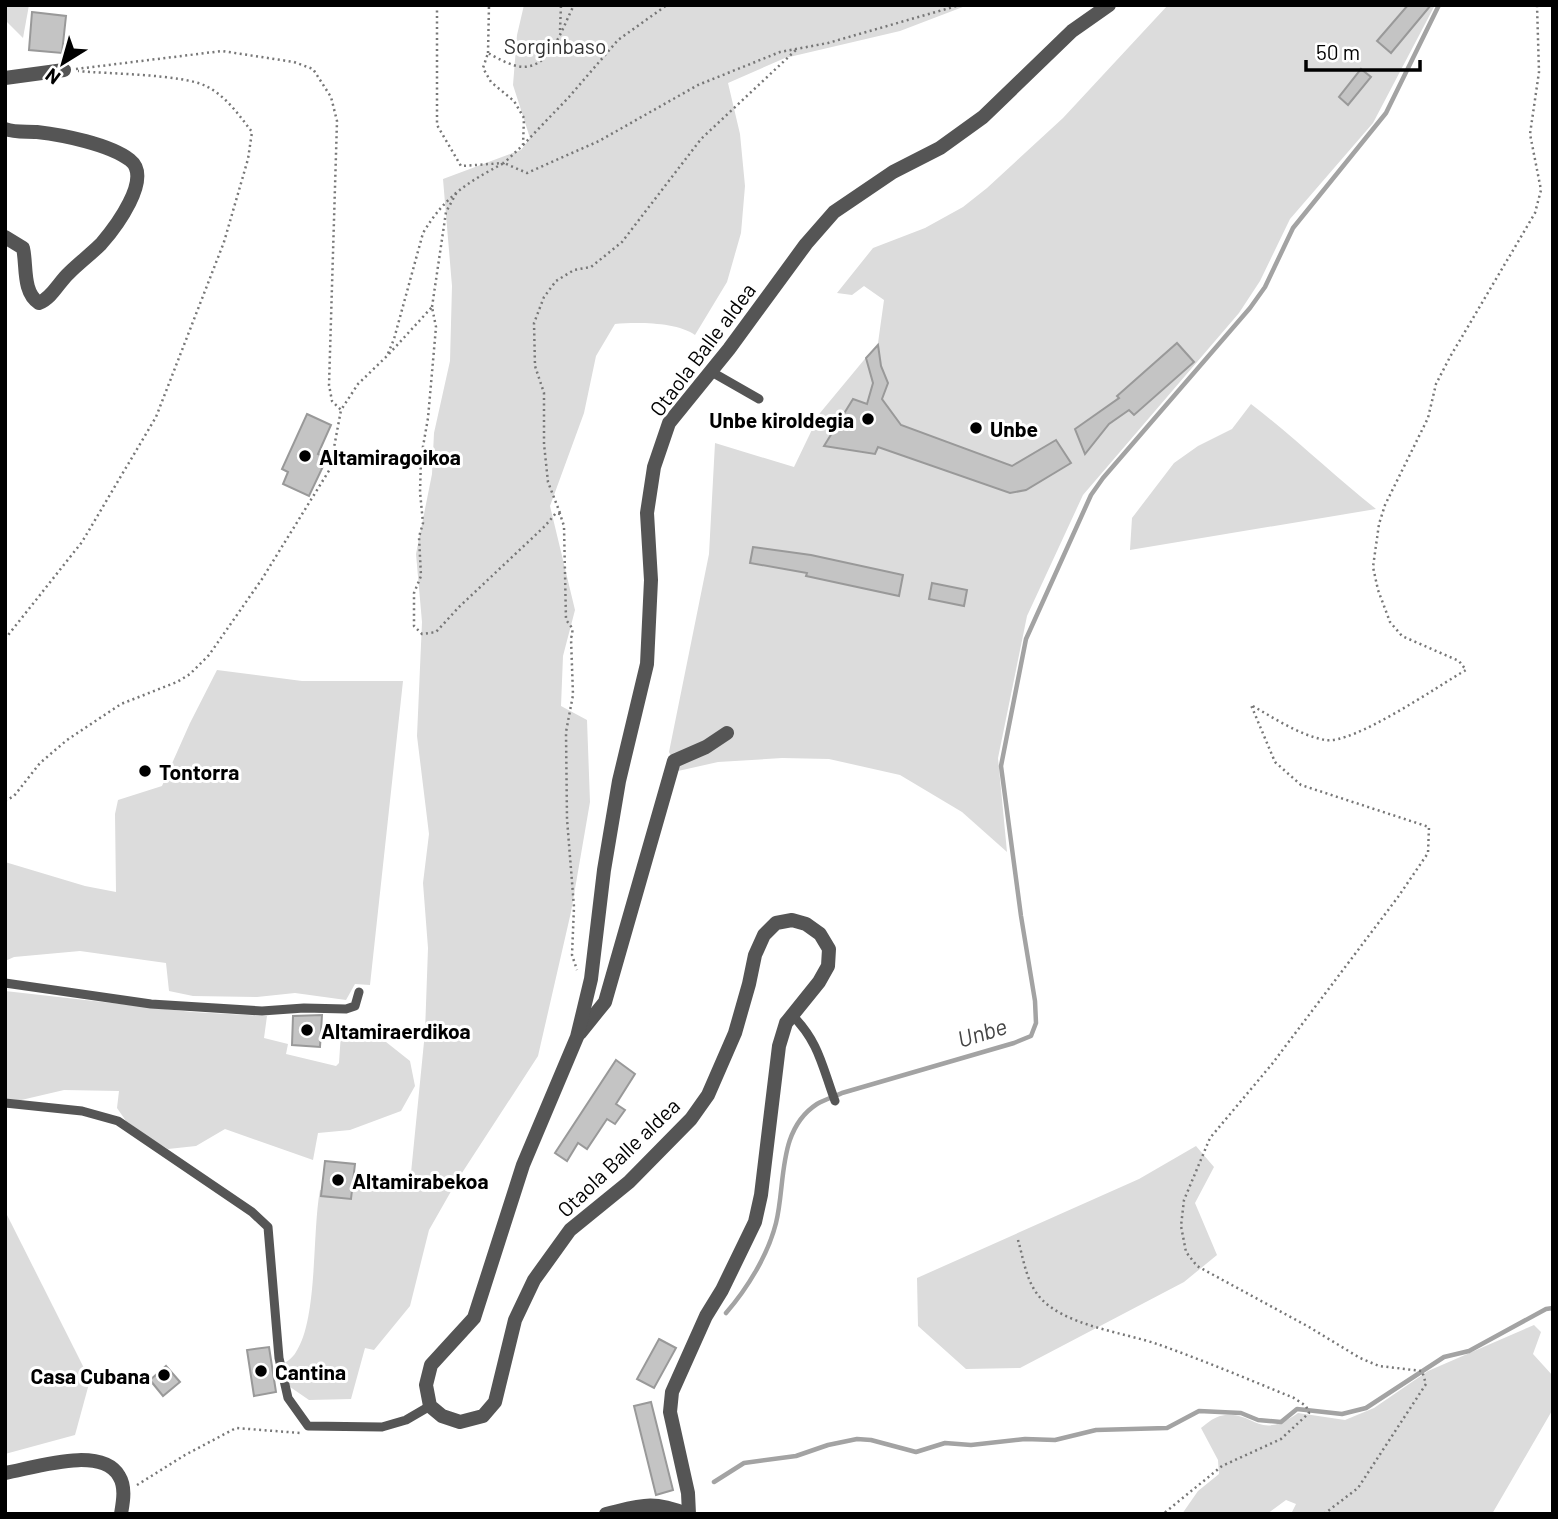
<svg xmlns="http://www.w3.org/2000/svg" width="1558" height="1519" font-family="Barlow,sans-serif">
  <rect width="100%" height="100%" fill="#fff"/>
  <!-- green -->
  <g fill="#dcdcdc">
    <polygon points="5,5 29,5 23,38 5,20"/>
    <path d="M524 5H968L900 31 785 58 728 83 740 134 745 186 741 233 727 282 695 335C677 322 637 322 615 324L596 356 584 413 550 506 575 610 563 656 561 706 587 720 590 802 571 912 538 1056 458 1179 429 1230 410 1306 374 1350 365 1348 351 1399 309 1400 280 1380 279 1366C286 1362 292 1359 296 1352 318 1319 312 1232 320 1190L352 1193 354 1177 410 1183 425 1032 428 948 423 883 429 834 417 736 422 622 416 554 432 474 434 433 450 361 452 286 443 179 521 150 530 138 513 85 517 35Z"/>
    <polygon points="1168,5 1435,5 1373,123 1290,219 1260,281 1239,313 1083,495 1027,616 998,758 1007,852 962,812 900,775 829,759 782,758 718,762 678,771 669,752 709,554 715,443 794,467 820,413 878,343 884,300 864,286 852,295 837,293 873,248 925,228 963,207 987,188 1063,118"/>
    <path d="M1251 404C1294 437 1333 475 1376 509L1130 550 1132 518 1174 463 1198 446 1232 429Z"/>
    <polygon points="217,670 302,681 403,681 370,985 355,984 346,1000 295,993 257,997 193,996 169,991 166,963 80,951 14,957 5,961 5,862 85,886 116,892 115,814 118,800 162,786 190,723"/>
    <polygon points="5,991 192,1012 267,1016 264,1038 288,1044 286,1054 336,1066 339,1063 341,1033 359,1029 381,1038 410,1061 415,1086 401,1111 350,1130 318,1133 313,1160 225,1129 196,1146 168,1149 154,1141 126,1121 117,1108 119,1091 64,1090 17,1101 5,1101"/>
    <polygon points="1196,1146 1214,1167 1195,1203 1217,1255 1184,1282 1020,1368 966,1369 918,1326 917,1278 1139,1179"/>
    <polygon points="5,1211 90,1380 75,1435 5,1454"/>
    <path d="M1534 1325 1541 1332 1533 1354 1553 1376V1409L1492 1514H1291L1296 1504 1286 1500 1267 1514H1182L1198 1491 1219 1474 1218 1460 1201 1428C1206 1424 1213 1418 1220 1416 1254 1408 1256 1443 1298 1413L1345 1420 1374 1408 1428 1371Z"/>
  </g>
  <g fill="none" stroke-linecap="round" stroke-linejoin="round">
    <!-- stream -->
    <g stroke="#a3a3a3" stroke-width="4.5">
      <path d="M726 1313C747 1289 768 1255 776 1223 786 1183 777 1130 817 1104 825 1099 834 1097 842 1093L1014 1043 1031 1036 1036 1023 1035 1001 1021 916 1001 766 1026 639 1091 495 1103 478 1250 308 1265 287 1293 228 1386 113 1439 5"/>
      <polyline points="714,1482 744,1463 796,1456 828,1445 857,1439 871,1440 916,1452 945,1443 971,1445 1025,1439 1055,1440 1096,1430 1167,1428 1199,1411 1241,1413 1258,1420 1281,1422 1297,1409 1342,1414 1366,1408 1444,1357 1469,1351 1546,1309 1553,1308"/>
    </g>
  </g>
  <!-- building -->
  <g fill="#c4c4c4" stroke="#999" stroke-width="2">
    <polygon points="1408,5 1431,5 1391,53 1377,41"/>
    <polygon points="32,12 66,16 62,53 29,50"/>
    <polygon points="1361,69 1371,77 1348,105 1339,97"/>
    <polygon points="1177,343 1194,362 1134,415 1129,410 1109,424 1085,454 1075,429 1119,398 1117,396"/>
    <polygon points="878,345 881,366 888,383 882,399 901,425 1012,466 1056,440 1071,463 1026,490 1010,493 878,447 875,454 824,446 853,399 867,404 873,383 866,358"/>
    <polygon points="307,414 331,425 318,454 327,458 309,496 283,484 288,472 282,469"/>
    <polygon points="753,547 811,555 903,575 899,596 806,576 807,573 750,563"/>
    <polygon points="932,583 967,590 964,606 929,599"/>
    <polygon points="322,1015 320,1047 292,1045 293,1016"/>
    <polygon points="616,1060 635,1074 616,1104 625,1110 615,1124 607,1119 587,1149 578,1143 567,1161 555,1153"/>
    <polygon points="325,1161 355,1164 351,1199 321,1196"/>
    <polygon points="659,1339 676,1348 654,1388 637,1379"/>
    <polygon points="269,1347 276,1392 254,1396 247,1350"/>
    <polygon points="166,1366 180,1382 163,1396 150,1380"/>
    <polygon points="651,1402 673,1490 656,1495 634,1406"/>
  </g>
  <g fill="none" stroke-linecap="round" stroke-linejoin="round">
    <!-- path -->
    <g stroke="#777" stroke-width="2.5" stroke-dasharray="2 3.5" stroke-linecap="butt">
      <path d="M437 5V125L461 166 504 163 523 145 524 118 514 101 491 82 483 68 488 53C499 59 517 70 530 66 553 61 564 24 574 5"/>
      <polyline points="560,30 561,5"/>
      <polyline points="488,53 489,5"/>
      <path d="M76 69 222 51 294 62 313 69 331 97 337 121 329 385 332 401 341 410 358 384 387 356 394 339 423 233C445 196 468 182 504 163L527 173 599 141 698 85 780 52 828 43 960 5"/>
      <polyline points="523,145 569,97 618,40 667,5"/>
      <polyline points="432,307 446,212 457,192"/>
      <path d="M389 354 432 307 436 327 428 418 421 458 420 492 423 523 419 537 421 576 414 593V626L422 634 436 632 459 607 545 526 556 513 560 514 564 526 566 620C572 627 574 630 571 638L573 695 566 732 567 819 574 907 572 955 577 970"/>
      <polyline points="560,513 548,482 544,444 544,393 535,366 534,323 544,297 556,281 574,270 591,267 622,242 701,139 797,49"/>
      <path d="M5 639 82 542 156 417 224 242 248 159 252 132C239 115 226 96 206 86 181 74 109 74 78 71"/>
      <polyline points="5,801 14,796 40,763 67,740 121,704 177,682 190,674 209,655 262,579 330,469 341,410"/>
      <path d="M1018 1240C1023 1257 1026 1280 1038 1295 1062 1326 1124 1332 1160 1345 1205 1361 1250 1380 1294 1398L1306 1406 1309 1413 1281 1439 1222 1466 1163 1514"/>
      <polyline points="137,1485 185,1455 236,1428 300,1433"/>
      <path d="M1324 1514 1358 1488 1426 1384 1422 1371 1379 1366 1360 1358 1309 1327 1197 1266 1186 1252 1181 1226 1184 1200 1210 1138 1272 1064 1398 897 1428 853 1429 827 1301 785 1275 762 1251 705C1274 718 1299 735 1325 740 1353 745 1438 686 1466 670L1459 661 1402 636 1390 622 1378 590 1373 567 1379 524 1385 505 1428 418 1436 384 1450 357 1535 213 1541 190 1530 134 1539 72 1537 5"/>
    </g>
    <!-- service -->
    <g stroke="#555" stroke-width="9">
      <polyline points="710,371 759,399"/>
      <polyline points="5,983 151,1004 262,1011 304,1008 346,1009 355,1006 359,992"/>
      <path d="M792 1015C819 1042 822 1066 835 1101"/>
      <polyline points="5,1103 82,1111 118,1121 252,1212 268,1227 279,1358 288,1398 308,1426 382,1427 406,1420 430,1406"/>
    </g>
    <!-- minor -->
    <g stroke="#555" stroke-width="14">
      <polyline points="5,78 64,70"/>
      <path d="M5 129C16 133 27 131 37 132 63 135 109 144 130 160 153 178 115 228 101 244 91 254 79 263 69 273 59 282 52 298 39 303 22 292 27 265 23 248L5 237"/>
      <polyline points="580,1033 605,1002 674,761 706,747 727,733"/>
      <path d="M5 1473C34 1468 101 1445 119 1476 126 1487 123 1502 121 1514"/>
      <path d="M606 1514C640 1506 652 1500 686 1514"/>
      <polyline points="689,1514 688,1493 670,1412 672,1392 706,1316 722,1290 755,1222 761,1195 779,1046 786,1023 819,982 828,966 829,949 820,934 806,924 792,920 776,923 764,935 755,955 749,984 735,1033 708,1095 691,1119 629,1182 570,1230 534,1280 515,1320 495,1402 483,1416 460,1422 442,1416 430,1406 426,1385 431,1365 474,1318 523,1165 577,1037 591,979 604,870 619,781 647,664 651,580 647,513 654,467 669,423 729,349 806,244 834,212 893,172 940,148 983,117 1072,31 1109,5"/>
    </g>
  </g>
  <!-- markers -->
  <g fill="#000" stroke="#fff" stroke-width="2.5">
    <circle cx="868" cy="419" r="7"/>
    <circle cx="976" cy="428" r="7"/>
    <circle cx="305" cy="456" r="7"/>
    <circle cx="145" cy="771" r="7"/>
    <circle cx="307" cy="1030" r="7"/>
    <circle cx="338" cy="1180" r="7"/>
    <circle cx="261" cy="1371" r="7"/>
    <circle cx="164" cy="1375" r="7"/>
  </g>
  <g text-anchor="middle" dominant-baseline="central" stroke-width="6" stroke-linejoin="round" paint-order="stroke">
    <!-- park labels -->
    <g font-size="21" fill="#333" stroke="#fff">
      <text x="555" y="45">Sorginbaso</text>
    </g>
    <!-- street labels -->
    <g font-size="21" fill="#000" stroke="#fff">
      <text transform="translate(702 349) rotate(-53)">Otaola Balle aldea</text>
      <text transform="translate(618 1157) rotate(-44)">Otaola Balle aldea</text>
    </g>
    <!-- poi labels -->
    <g font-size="21" font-weight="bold" fill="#000" stroke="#fff" text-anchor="start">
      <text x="854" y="419" text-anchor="end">Unbe kiroldegia</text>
      <text x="990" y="428">Unbe</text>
      <text x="319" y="456">Altamiragoikoa</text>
      <text x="159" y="771">Tontorra</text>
      <text x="321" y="1030">Altamiraerdikoa</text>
      <text x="352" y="1180">Altamirabekoa</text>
      <text x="275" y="1371">Cantina</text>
      <text x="150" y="1375" text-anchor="end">Casa Cubana</text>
    </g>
    <!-- water labels -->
    <g font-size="23" font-style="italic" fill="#444" stroke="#fff">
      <text transform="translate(982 1032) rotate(-17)">Unbe</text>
    </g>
  </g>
  <!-- border -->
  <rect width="1558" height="1519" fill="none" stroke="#000000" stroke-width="14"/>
  <!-- north arrow -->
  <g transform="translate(63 63) rotate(217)" stroke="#ffffff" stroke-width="5" paint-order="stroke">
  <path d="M0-5L12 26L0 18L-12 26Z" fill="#000000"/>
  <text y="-10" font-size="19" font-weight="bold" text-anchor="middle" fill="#000000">N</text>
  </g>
  <!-- scale -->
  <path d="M1306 60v10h114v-10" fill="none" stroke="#000000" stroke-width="3.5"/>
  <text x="1316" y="60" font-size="21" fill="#000000" stroke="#ffffff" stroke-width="5" paint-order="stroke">50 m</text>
</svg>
